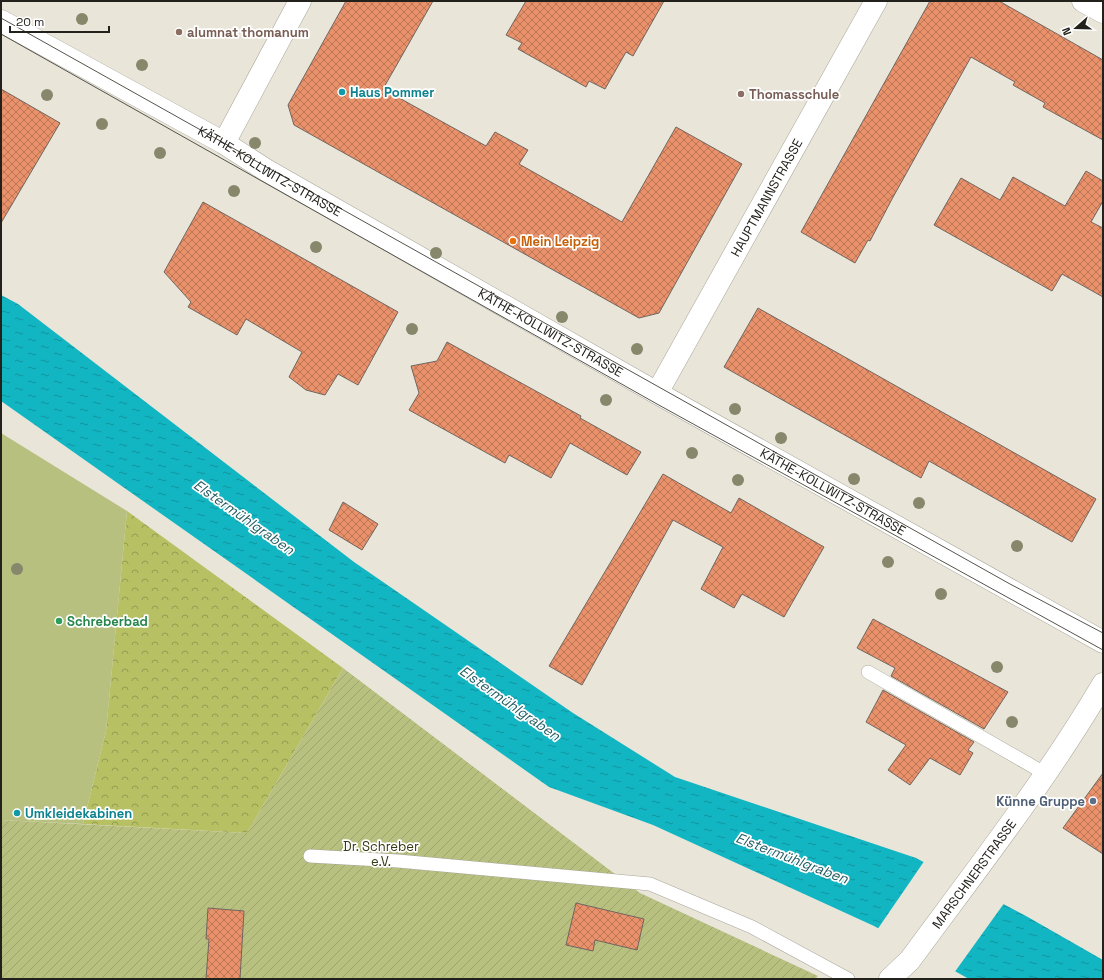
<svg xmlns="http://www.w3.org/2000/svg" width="1104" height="980" font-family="'Space Grotesk',sans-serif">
  <defs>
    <pattern id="forest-crowns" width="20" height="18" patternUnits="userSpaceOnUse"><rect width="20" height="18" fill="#b7c163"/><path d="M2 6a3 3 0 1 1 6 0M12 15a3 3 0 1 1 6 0" fill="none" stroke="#949c51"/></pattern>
    <pattern id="garden-furrows" width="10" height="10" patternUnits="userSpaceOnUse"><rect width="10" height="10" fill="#b8c07f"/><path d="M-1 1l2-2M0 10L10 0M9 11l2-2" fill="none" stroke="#9ea56d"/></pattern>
    <pattern id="water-ripples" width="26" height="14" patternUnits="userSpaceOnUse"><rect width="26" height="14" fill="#12b6c3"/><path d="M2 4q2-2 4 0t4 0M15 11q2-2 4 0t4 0" fill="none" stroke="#10949e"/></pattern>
    <pattern id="building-cross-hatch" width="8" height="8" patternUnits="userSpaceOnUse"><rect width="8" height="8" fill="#e8916a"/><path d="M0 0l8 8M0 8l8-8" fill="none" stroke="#bc7656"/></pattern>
  </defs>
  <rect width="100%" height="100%" fill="#e9e6d9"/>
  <!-- forest -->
  <polygon fill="url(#forest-crowns)" points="127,511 343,668 247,833 83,824 106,731"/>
  <!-- garden -->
  <polygon fill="url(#garden-furrows)" points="343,668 640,893 818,976 815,979 1,979 1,820 247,833"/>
  <!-- pitch -->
  <polygon fill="#b8c07f" points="1,433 127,511 106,731 83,824 1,820"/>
  <!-- water -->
  <polygon fill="url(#water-ripples)" points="1,295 18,304 354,562 573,713 675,777 916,858 1026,916 1103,960 1103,979 969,979 874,926 653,825 549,787 1,401"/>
  <!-- pier -->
  <polygon fill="#e9e6d9" points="925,860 1005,902 954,973 877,930"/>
  <!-- building -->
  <g fill="url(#building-cross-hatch)" stroke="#716560">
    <polygon points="346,1 433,1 383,89 486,146 495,132 528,150 519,164 622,222 676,127 742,164 659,313 639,318 294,125 288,105"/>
    <polygon points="526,1 664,1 633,56 626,52 605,89 589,81 586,87 518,49 522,43 506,35"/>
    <polygon points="930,1 999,1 1103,60 1103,140 1043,107 1045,103 1013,85 1015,82 971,57 892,199 870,241 868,240 855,263 801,232"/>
    <polygon points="1,89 60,123 1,223"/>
    <polygon points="1086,171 1103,181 1103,201 1091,222 1103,228 1103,297 1062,274 1052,291 934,225 961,178 1000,200 1013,177 1065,206"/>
    <polygon points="203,202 398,312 358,385 338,374 325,395 306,390 289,377 302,352 246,319 237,335 188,307 191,302 164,272"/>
    <polygon points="758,308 1096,499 1072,542 929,461 921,478 724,367"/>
    <polygon points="447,342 581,416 580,418 641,452 627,475 570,443 551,478 509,455 505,463 409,410 419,393 411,366 437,361"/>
    <polygon points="663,474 731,513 739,498 824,547 784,617 742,594 734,608 701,589 723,547 673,520 582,685 549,666"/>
    <polygon points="343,502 378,524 362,550 329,530"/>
    <polygon points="873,619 1008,692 984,729 891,676 895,668 857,648"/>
    <polygon points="883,690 974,742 968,750 973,753 960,775 930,758 910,785 888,770 906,745 866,722"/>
    <polygon points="1103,773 1103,854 1063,828"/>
    <polygon points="576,903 644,919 637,950 595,940 593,951 566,945"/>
    <polygon points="208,908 244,911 240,979 206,979 209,939 206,939"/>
  </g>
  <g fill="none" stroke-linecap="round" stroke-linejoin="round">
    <defs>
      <g id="lane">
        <polyline points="868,672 1046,774"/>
        <polyline points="310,856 398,861 650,884 752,927 848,979"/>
      </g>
      <g id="street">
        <polyline points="1083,1 1103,12"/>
        <polyline points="224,143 300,1"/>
        <path id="s1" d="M657 393 876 1"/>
      </g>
      <g id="secondary">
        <path id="s2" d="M1 21 224 143 266 170 657 393 1103 642"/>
        <path id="s3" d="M890 979 910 960C976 870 1046 781 1103 684"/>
      </g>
    </defs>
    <!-- lane casing -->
    <use href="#lane" stroke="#a9a69a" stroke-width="14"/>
    <!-- street casing -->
    <use href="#street" stroke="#a9a69a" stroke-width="23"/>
    <!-- secondary casing -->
    <use href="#secondary" stroke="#a9a69a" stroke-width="23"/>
    <!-- lane -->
    <use href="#lane" stroke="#fff" stroke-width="13"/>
    <!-- street -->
    <use href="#street" stroke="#fff" stroke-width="22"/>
    <!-- secondary -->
    <use href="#secondary" stroke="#fff" stroke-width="22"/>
    <!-- tram -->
    <g stroke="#54534c" stroke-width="1">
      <polyline points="1,18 1010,584 1103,633"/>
      <polyline points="1,34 657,404 1103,650"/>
    </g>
  </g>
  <!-- trees -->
  <g fill="#87876c">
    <circle cx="82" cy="19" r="6"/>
    <circle cx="142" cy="65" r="6"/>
    <circle cx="47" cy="95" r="6"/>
    <circle cx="102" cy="124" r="6"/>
    <circle cx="255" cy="143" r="6"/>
    <circle cx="160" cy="153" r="6"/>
    <circle cx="234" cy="191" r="6"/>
    <circle cx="316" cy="247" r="6"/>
    <circle cx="436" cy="253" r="6"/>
    <circle cx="562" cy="317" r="6"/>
    <circle cx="412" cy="329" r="6"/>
    <circle cx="637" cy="349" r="6"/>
    <circle cx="606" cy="400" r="6"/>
    <circle cx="735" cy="409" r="6"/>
    <circle cx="781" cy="438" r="6"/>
    <circle cx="692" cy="453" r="6"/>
    <circle cx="854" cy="479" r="6"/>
    <circle cx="738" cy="480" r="6"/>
    <circle cx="919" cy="503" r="6"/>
    <circle cx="1017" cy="546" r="6"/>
    <circle cx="888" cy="562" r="6"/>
    <circle cx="17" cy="569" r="6"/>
    <circle cx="941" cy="594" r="6"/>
    <circle cx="997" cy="667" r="6"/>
    <circle cx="1012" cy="722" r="6"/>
  </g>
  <!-- markers -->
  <g fill="#8d6e63" stroke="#fff" stroke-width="1.5">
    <circle cx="179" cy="32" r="4"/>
    <circle cx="741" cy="94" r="4"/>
  </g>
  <g fill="#0f9aa8" stroke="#fff" stroke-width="1.5">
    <circle cx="342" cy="92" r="4"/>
    <circle cx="17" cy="813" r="4"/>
  </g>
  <circle fill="#e8710a" stroke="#fff" stroke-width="1.5" cx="513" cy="241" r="4"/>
  <circle fill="#2e9e5b" stroke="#fff" stroke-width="1.5" cx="59" cy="621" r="4"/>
  <circle fill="#5c6f8a" stroke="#fff" stroke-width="1.5" cx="1093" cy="801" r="4"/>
  <g text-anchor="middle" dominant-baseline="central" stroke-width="3.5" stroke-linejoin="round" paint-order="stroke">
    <!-- education labels -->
    <g font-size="13" font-weight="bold" fill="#785e54" stroke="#fff" text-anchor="start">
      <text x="187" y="32">alumnat thomanum</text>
      <text x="749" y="94">Thomasschule</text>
    </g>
    <!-- culture labels -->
    <g font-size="13" font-weight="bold" fill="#0d838f" stroke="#fff" text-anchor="start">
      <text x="350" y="92">Haus Pommer</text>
      <text x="25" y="813">Umkleidekabinen</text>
    </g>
    <!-- street labels -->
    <g font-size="13" fill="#22211c" stroke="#fff">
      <text stroke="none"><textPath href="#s2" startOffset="308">KÄTHE-KOLLWITZ-STRASSE</textPath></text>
      <text stroke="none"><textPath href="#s1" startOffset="224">HAUPTMANNSTRASSE</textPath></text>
      <text stroke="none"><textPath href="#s2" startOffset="632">KÄTHE-KOLLWITZ-STRASSE</textPath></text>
      <text stroke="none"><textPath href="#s2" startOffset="956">KÄTHE-KOLLWITZ-STRASSE</textPath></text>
      <text stroke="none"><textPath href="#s3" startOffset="135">MARSCHNERSTRASSE</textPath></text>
    </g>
    <!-- food labels -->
    <g font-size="13" font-weight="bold" fill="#c56008" stroke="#fff" text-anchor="start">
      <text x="521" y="241">Mein Leipzig</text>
    </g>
    <!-- leisure labels -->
    <g font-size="13" font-weight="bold" fill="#27864d" stroke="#fff" text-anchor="start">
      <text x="67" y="621">Schreberbad</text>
    </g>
    <!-- service labels -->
    <g font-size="13" font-weight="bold" fill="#4e5e75" stroke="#fff" text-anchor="end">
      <text x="1085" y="801">Künne Gruppe</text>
    </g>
    <!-- park labels -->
    <g font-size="13" fill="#363a12" stroke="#fff">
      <text x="381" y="846">Dr. Schreber<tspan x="381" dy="15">e.V.</tspan></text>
    </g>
    <!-- water labels -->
    <g font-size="14" font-style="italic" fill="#245d63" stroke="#fff">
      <text transform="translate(244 517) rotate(35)">Elstermühlgraben</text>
      <text transform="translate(510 703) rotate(35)">Elstermühlgraben</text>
      <text transform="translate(792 858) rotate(21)">Elstermühlgraben</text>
    </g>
  </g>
  <!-- border -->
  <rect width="1104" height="980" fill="none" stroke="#22211c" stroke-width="4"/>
  <!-- north arrow -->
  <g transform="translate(1076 28) rotate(250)" stroke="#ffffff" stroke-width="3" paint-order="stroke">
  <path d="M0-3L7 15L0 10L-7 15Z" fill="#22211c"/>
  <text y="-6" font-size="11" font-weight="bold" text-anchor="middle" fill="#22211c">N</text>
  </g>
  <!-- scale -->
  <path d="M10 26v6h99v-6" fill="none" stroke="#22211c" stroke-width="2"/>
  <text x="16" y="26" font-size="12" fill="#22211c" stroke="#ffffff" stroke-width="3" paint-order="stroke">20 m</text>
</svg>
